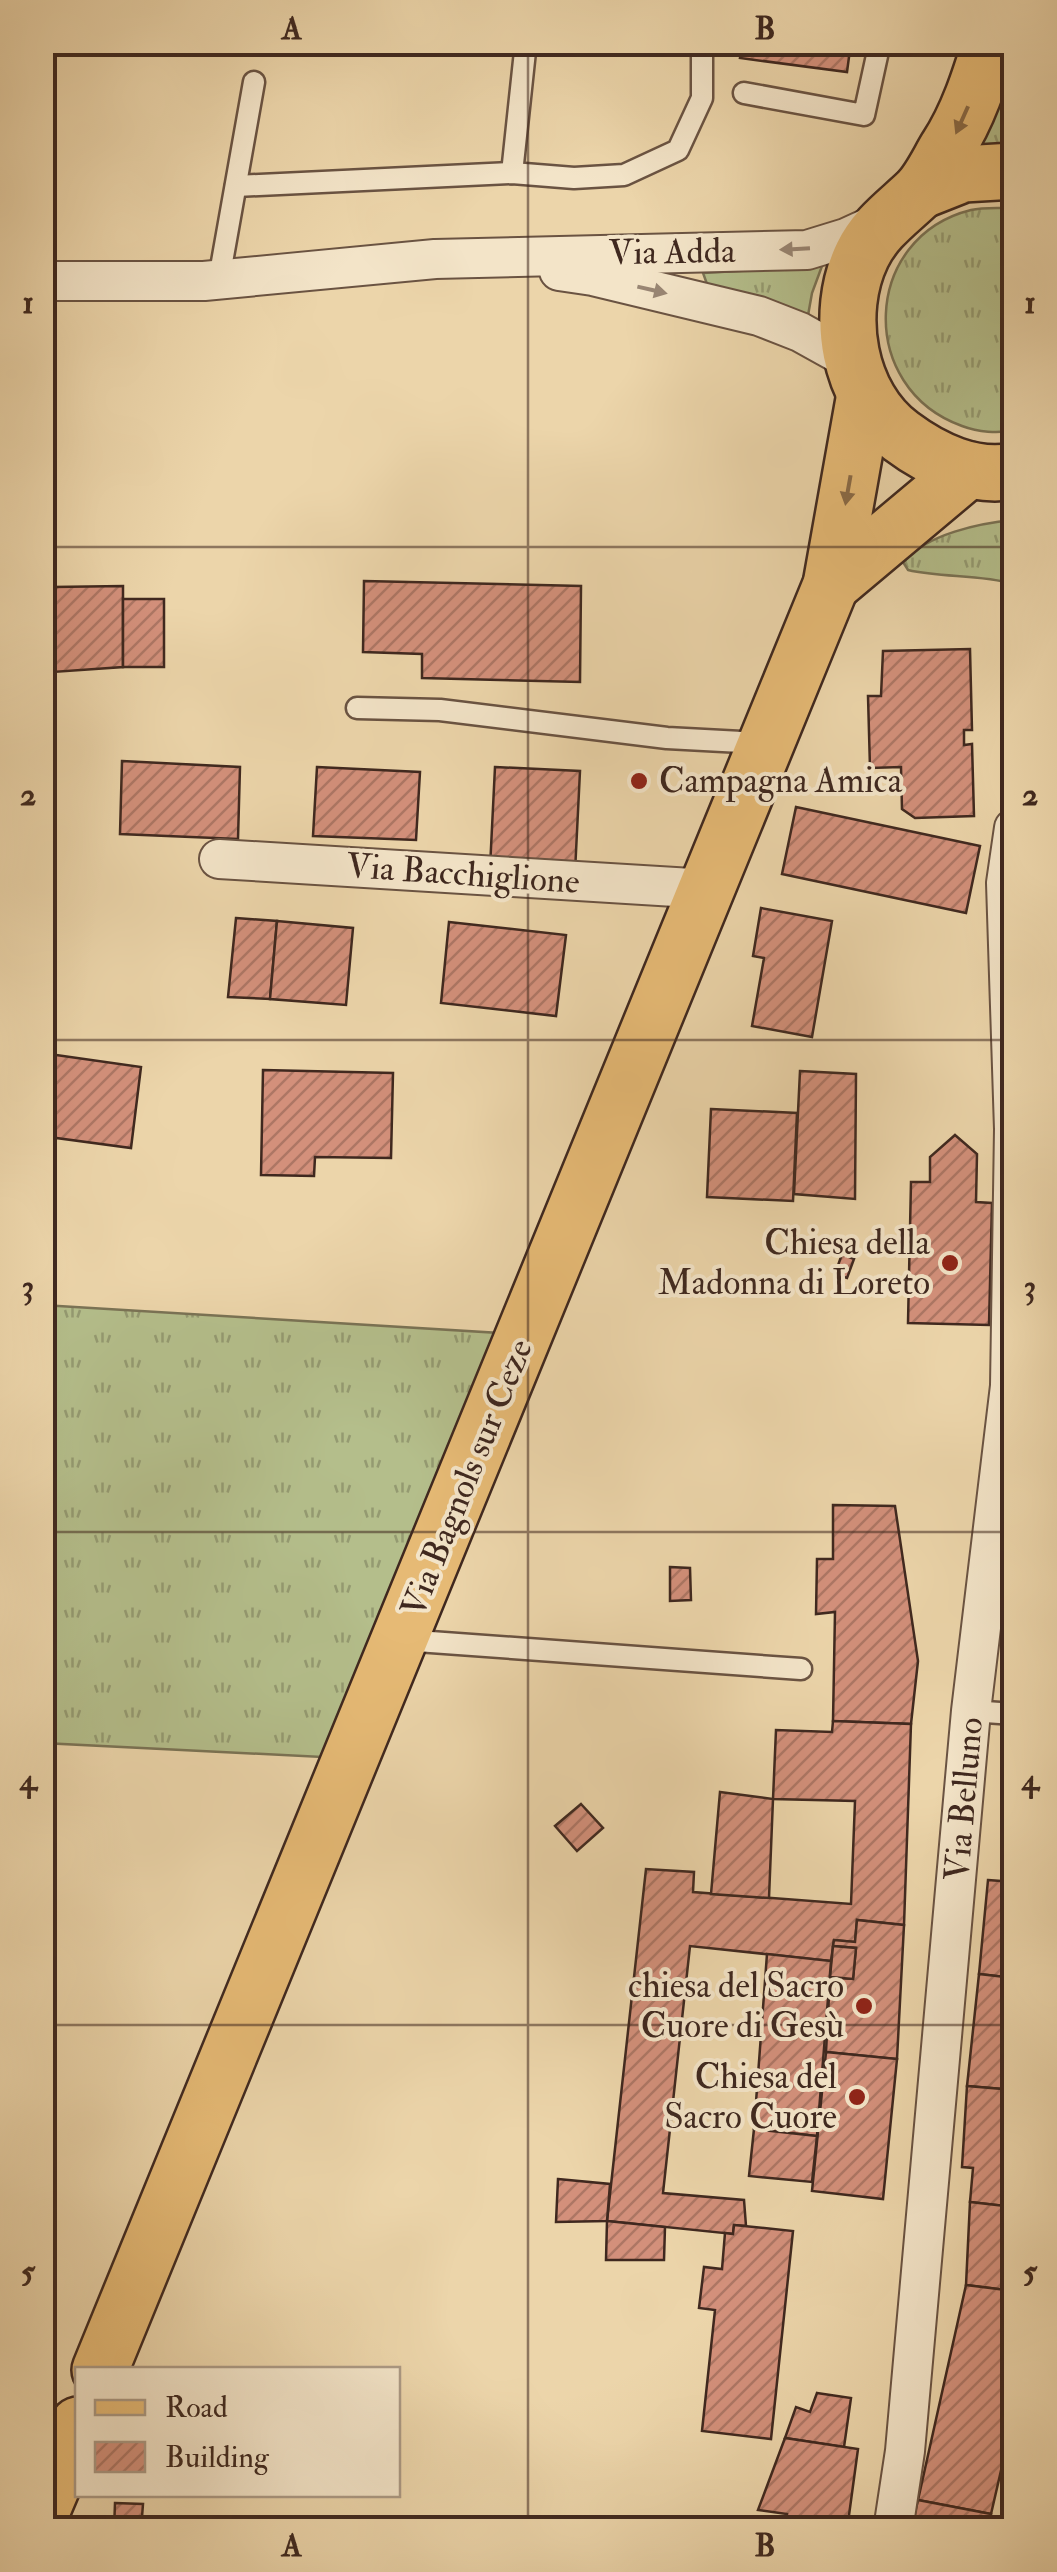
<svg xmlns="http://www.w3.org/2000/svg" width="1057" height="2572" font-family="'IM FELL Double Pica',serif">
  <defs>
    <pattern id="grass-tufts" width="24" height="20" patternUnits="userSpaceOnUse" patternTransform="scale(2.5)"><rect width="24" height="20" fill="#b4be8b"/><path d="M3 7l-1-3M5 7V3M7 7l1-3M15 17l-1-3M17 17v-4M19 17l1-3" fill="none" stroke="#949a71"/></pattern>
    <pattern id="building-hatch" width="6" height="6" patternUnits="userSpaceOnUse" patternTransform="scale(2.5)"><rect width="6" height="6" fill="#d3907b"/><path d="M-1 1l2-2M0 6l6-6M5 7l2-2" fill="none" stroke="#ad7664"/></pattern>
  </defs>
  <rect width="100%" height="100%" fill="#ecd5aa"/>
  <filter id="stains"><feTurbulence type="fractalNoise" baseFrequency=".002" numOctaves="4"/><feColorMatrix values="0 0 0 0 .2 0 0 0 0 .09 0 0 0 0 .02 0 0 0 .5 -.17"/></filter>
  <radialGradient id="worn" r=".72"><stop offset=".6" stop-color="#630" stop-opacity="0"/><stop offset="1" stop-color="#630" stop-opacity=".3"/></radialGradient>
  <!-- grass -->
  <g fill="url(#grass-tufts)" stroke="#7a7355" stroke-width="2.5">
    <polygon points="1014,43 1014,156 961,156"/>
    <path d="M1010 208 1014 209V430C998 434 978 432 962 426 856 388 862 237 971 210 983 207 997 208 1010 208Z"/>
    <polygon points="822,266 812,293 807,321 707,284 703,273"/>
    <path d="M1014 520V584C979 574 942 578 908 570L903 562C927 534 980 523 1014 520Z"/>
    <polygon points="42,1305 499,1333 322,1757 43,1743"/>
  </g>
  <!-- building -->
  <g fill="url(#building-hatch)" stroke="#3f281f" stroke-width="2.5">
    <rect x="564" y="42" width="85" height="7"/>
    <polygon points="743,42 851,42 847,72 740,58"/>
    <polygon points="364,581 581,586 580,682 422,678 422,654 363,652"/>
    <polygon points="123,586 123,667 53,672 53,587"/>
    <rect x="123" y="599" width="41" height="68"/>
    <polygon points="970,649 972,730 964,730 964,745 972,744 974,816 915,818 902,809 901,767 870,768 868,696 881,696 883,651"/>
    <polygon points="122,761 240,767 238,839 120,834"/>
    <polygon points="317,767 420,772 416,840 313,836"/>
    <polygon points="495,767 580,771 575,872 490,868"/>
    <polygon points="796,807 980,846 966,913 782,874"/>
    <polygon points="761,908 832,921 812,1037 752,1026 764,958 753,956"/>
    <polygon points="236,918 277,921 270,999 228,997"/>
    <polygon points="277,921 353,928 346,1005 270,999"/>
    <polygon points="449,922 566,935 556,1016 441,1003"/>
    <polygon points="42,1053 141,1067 131,1148 56,1138 51,1177 42,1176"/>
    <polygon points="263,1070 393,1073 391,1158 315,1157 314,1176 261,1175"/>
    <polygon points="800,1071 856,1074 855,1199 794,1194"/>
    <polygon points="711,1109 797,1113 793,1201 707,1197"/>
    <polygon points="955,1135 977,1154 976,1202 992,1203 989,1325 908,1323 911,1182 930,1182 930,1157"/>
    <polygon points="842,1254 854,1259 847,1278 835,1274"/>
    <polygon points="1014,1500 1014,1614 1007,1614 1009,1544"/>
    <polygon points="833,1505 895,1506 918,1661 911,1724 833,1721 835,1612 816,1614 817,1559 833,1559"/>
    <polygon points="670,1567 690,1568 691,1600 670,1601"/>
    <polygon points="833,1721 911,1724 904,1925 857,1920 855,1942 834,1940 831,1961 690,1946 663,2193 744,2200 746,2226 734,2225 733,2234 607,2221 646,1869 694,1872 693,1892 851,1904 855,1801 773,1799 776,1730 832,1732"/>
    <polygon points="720,1792 773,1799 769,1898 711,1894"/>
    <polygon points="581,1804 603,1828 577,1851 555,1826"/>
    <polygon points="988,1880 1014,1882 1014,1978 979,1974"/>
    <polygon points="857,1920 904,1925 897,2059 826,2052 830,1977 853,1979 856,1948 833,1946 834,1940 855,1942"/>
    <polygon points="833,1946 856,1948 853,1979 830,1977"/>
    <polygon points="767,1954 831,1961 817,2136 754,2129"/>
    <polygon points="979,1974 1014,1978 1014,2090 967,2086"/>
    <polygon points="826,2052 897,2059 883,2199 812,2191"/>
    <polygon points="967,2086 1014,2090 1014,2207 970,2202 973,2168 962,2167"/>
    <polygon points="754,2129 817,2136 812,2182 749,2176"/>
    <polygon points="558,2179 610,2184 607,2221 556,2222"/>
    <polygon points="970,2202 1014,2207 1014,2291 966,2285"/>
    <polygon points="607,2221 665,2227 664,2260 606,2260"/>
    <polygon points="734,2225 793,2231 771,2439 702,2431 715,2310 699,2308 704,2267 722,2269 725,2233 733,2234"/>
    <polygon points="966,2285 1014,2291 1014,2414 991,2514 918,2500"/>
    <polygon points="817,2393 851,2398 844,2447 785,2438 796,2407 810,2412"/>
    <polygon points="785,2438 858,2449 847,2530 785,2530 787,2514 758,2510"/>
    <polygon points="918,2500 991,2514 988,2530 911,2530"/>
    <polygon points="115,2503 143,2504 141,2530 114,2530"/>
  </g>
  <g fill="none" stroke-linecap="round" stroke-linejoin="round">
    <defs>
      <g id="service">
        <polyline points="744,93 864,115 880,42"/>
        <polyline points="512,173 526,42"/>
        <polyline points="236,186 512,173 574,178 624,175 678,150 702,98 702,42"/>
        <polyline points="219,279 254,82"/>
        <polyline points="357,708 440,710 667,738 760,743"/>
        <polyline points="403,1640 801,1669"/>
        <polyline points="971,1711 1014,1714"/>
      </g>
      <g id="minor">
        <polyline points="559,271 593,276 759,316 800,332 854,362"/>
        <polyline points="42,281 204,281 435,259 807,250 846,238 883,221"/>
        <polyline points="219,859 708,889"/>
        <polyline points="893,2530 905,2451 971,1711 1010,1386 1014,1129 1006,883 1014,828"/>
      </g>
      <g id="primary">
        <path d="M991 42C980 78 968 116 947 148 938 163 930 181 918 193 897 213 875 228 862 255 834 313 848 397 901 436 933 460 974 479 1014 471"/>
        <polyline points="920,191 963,174 1014,171"/>
        <polyline points="831,585 968,470"/>
        <polyline points="100,2370 831,585 865,394"/>
        <polyline points="42,2510 78,2425"/>
      </g>
    </defs>
    <!-- service casing -->
    <use href="#service" stroke="#6a5342" stroke-width="25"/>
    <!-- minor casing -->
    <use href="#minor" stroke="#6a5342" stroke-width="42"/>
    <!-- primary casing -->
    <use href="#primary" stroke="#3f281f" stroke-width="60"/>
    <!-- service -->
    <use href="#service" stroke="#f3e4c8" stroke-width="20"/>
    <!-- minor -->
    <use href="#minor" stroke="#f3e4c8" stroke-width="38"/>
    <!-- primary -->
    <use href="#primary" stroke="#e6ba75" stroke-width="55"/>
  </g>
  <!-- one-way arrows -->
  <defs><path id="oneway-solid" d="M-6-.8H1V-3.2L6.5 0L1 3.2V.8H-6Z" transform="scale(2.5)"/></defs>
  <g fill="#8a6a46">
    <use href="#oneway-solid" transform="translate(962 120) rotate(114)"/>
    <use href="#oneway-solid" transform="translate(848 490) rotate(100)"/>
  </g>
  <g fill="#998674">
    <use href="#oneway-solid" transform="translate(795 249) rotate(177)"/>
    <use href="#oneway-solid" transform="translate(652 290) rotate(13)"/>
  </g>
  <!-- grid -->
  <path fill="none" stroke="#3f281f" stroke-width="2.5" stroke-opacity="0.55" d="M528 42V2530M42 547H1014M42 1040H1014M42 1532H1014M42 2025H1014"/>
  <!-- markers -->
  <g fill="#8f2418" stroke="#f3e4c8" stroke-width="4">
    <circle cx="639" cy="781" r="10"/>
    <circle cx="950" cy="1263" r="10"/>
    <circle cx="864" cy="2006" r="10"/>
    <circle cx="857" cy="2097" r="10"/>
  </g>
  <g text-anchor="middle" dominant-baseline="central" stroke-width="8" stroke-linejoin="round" paint-order="stroke">
    <!-- street labels -->
    <g font-size="35" fill="#3f281f" stroke="#f3e4c8">
      <text transform="translate(672 252) rotate(-1)">Via Adda</text>
      <text transform="translate(463 874) rotate(4)">Via Bacchiglione</text>
      <text transform="translate(467 1478) rotate(-68)">Via Bagnols sur Ceze</text>
      <text transform="translate(964 1799) rotate(-85)">Via Belluno</text>
    </g>
    <!-- poi labels -->
    <g font-size="35" fill="#3f281f" stroke="#f3e4c8" text-anchor="end">
      <text x="659" y="781" text-anchor="start">Campagna Amica</text>
      <text x="930" y="1243">Chiesa della<tspan x="930" dy="40">Madonna di Loreto</tspan></text>
      <text x="844" y="1986">chiesa del Sacro<tspan x="844" dy="40">Cuore di Gesù</tspan></text>
      <text x="837" y="2077">Chiesa del<tspan x="837" dy="40">Sacro Cuore</tspan></text>
    </g>
  </g>
  <!-- margin -->
  <rect width="1057" height="2572" fill="none" stroke="#ecd5aa" stroke-width="110"/>
  <!-- legend -->
  <rect x="75" y="2367" width="325" height="130" fill="#f3e4c8" stroke="#ab9984" stroke-width="2.5"/>
  <rect x="95" y="2400" width="50" height="15" fill="#e6ba75" stroke="#ab9984" stroke-width="2.5"/>
  <text x="165" y="2417" font-size="30" fill="#3f281f">Road</text>
  <rect x="95" y="2442" width="50" height="30" fill="url(#building-hatch)" stroke="#ab9984" stroke-width="2.5"/>
  <text x="165" y="2467" font-size="30" fill="#3f281f">Building</text>
  <rect x="55" y="55" width="947" height="2462" fill="none" stroke="#3f281f" stroke-width="4"/>
  <g font-size="32" text-anchor="middle" font-weight="bold" fill="#3f281f">
    <text x="292" y="39">A</text>
    <text x="765" y="39">B</text>
    <text x="28" y="313">1</text>
    <text x="1030" y="313">1</text>
    <text x="28" y="805">2</text>
    <text x="1030" y="805">2</text>
    <text x="28" y="1297">3</text>
    <text x="1030" y="1297">3</text>
    <text x="28" y="1790">4</text>
    <text x="1030" y="1790">4</text>
    <text x="28" y="2282">5</text>
    <text x="1030" y="2282">5</text>
    <text x="292" y="2556">A</text>
    <text x="765" y="2556">B</text>
  </g>
  <rect width="100%" height="100%" filter="url(#stains)"/>
  <rect width="100%" height="100%" fill="url(#worn)"/>
</svg>
